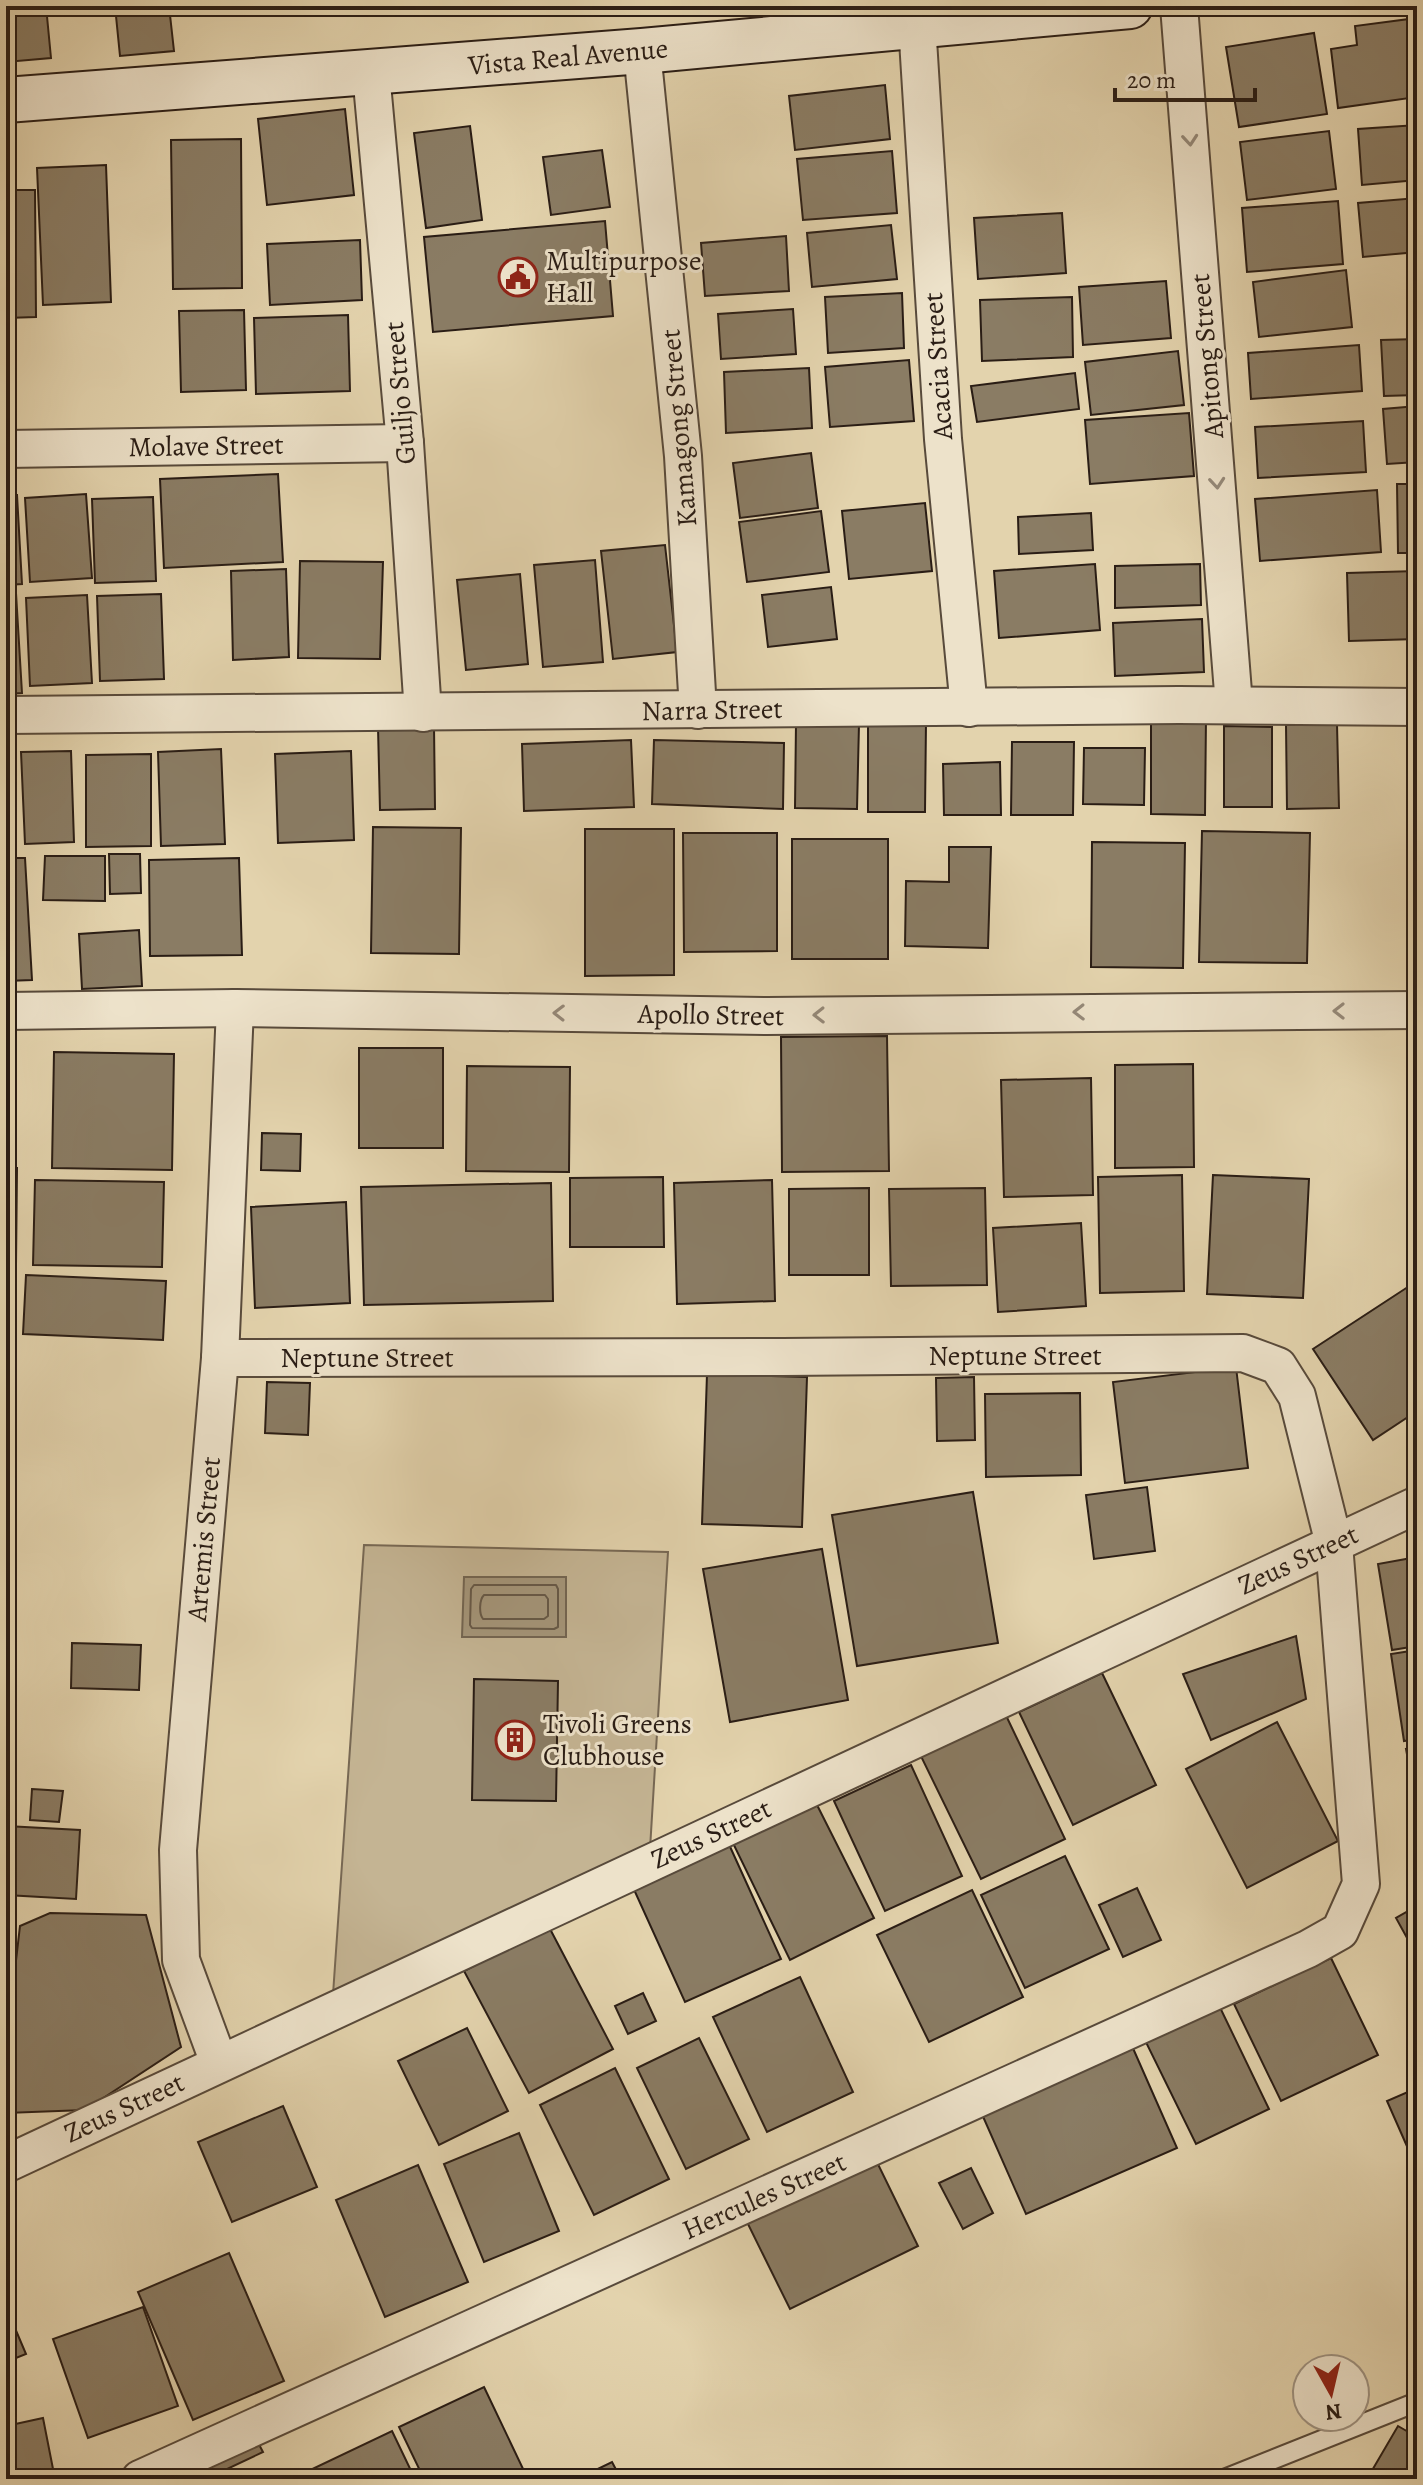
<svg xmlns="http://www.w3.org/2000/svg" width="1423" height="2485" font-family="Alegreya,serif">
  <rect width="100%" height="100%" fill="#e3d3ad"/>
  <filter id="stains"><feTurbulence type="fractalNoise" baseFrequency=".0025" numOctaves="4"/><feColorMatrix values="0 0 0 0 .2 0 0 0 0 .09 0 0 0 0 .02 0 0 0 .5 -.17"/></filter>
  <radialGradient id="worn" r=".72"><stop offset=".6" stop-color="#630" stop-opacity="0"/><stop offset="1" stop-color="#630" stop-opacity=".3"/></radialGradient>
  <!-- green -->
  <polygon fill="#c4b493" stroke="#776854" stroke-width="2" points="364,1545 668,1552 650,1849 332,2009"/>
  <!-- water -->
  <polygon fill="#a49579" stroke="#736551" stroke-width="2" points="464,1577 566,1577 566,1637 462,1637"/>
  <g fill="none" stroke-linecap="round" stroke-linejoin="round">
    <!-- shore -->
    <g stroke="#675947" stroke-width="2">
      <polygon points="474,1585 556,1585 558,1589 558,1627 554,1629 472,1628 470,1625 471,1589"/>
      <path d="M484 1595H545L548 1599V1616L544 1619H483C479 1614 479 1600 484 1595Z"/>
    </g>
  </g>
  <!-- building -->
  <g fill="#8a7c64" stroke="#2a1d15" stroke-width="2">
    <polygon points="6,6 46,6 51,58 6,62"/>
    <polygon points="115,6 169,6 174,51 120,56"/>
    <polygon points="1417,18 1417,97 1338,108 1331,49 1357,45 1355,26"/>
    <polygon points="1314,33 1327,114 1239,127 1226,47"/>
    <polygon points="885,85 890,139 795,150 789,96"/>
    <polygon points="345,109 354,195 267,205 258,119"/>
    <polygon points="1417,125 1417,180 1362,185 1358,129"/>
    <polygon points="470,126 482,220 426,228 414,133"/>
    <polygon points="1329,131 1336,189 1247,200 1240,142"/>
    <polygon points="241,139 242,288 173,289 171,140"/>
    <polygon points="602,150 610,207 551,215 543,157"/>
    <polygon points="892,151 897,213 803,220 797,159"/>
    <polygon points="106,165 111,302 43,305 37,168"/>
    <polygon points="6,190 35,190 36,317 6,318"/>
    <polygon points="1417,198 1417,252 1363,257 1358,203"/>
    <polygon points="1338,201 1343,264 1247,272 1242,208"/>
    <polygon points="1062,213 1066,273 978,279 974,218"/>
    <polygon points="605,221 613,316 433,332 424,237"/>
    <polygon points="891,225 897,279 812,287 807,233"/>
    <polygon points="786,236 789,291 705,296 701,243"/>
    <polygon points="360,240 362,300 270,305 267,244"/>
    <polygon points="1346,270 1352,327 1259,337 1253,282"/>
    <polygon points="1166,281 1171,338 1083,345 1079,287"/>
    <polygon points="902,293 904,348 828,353 825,297"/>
    <polygon points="1072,297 1073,357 982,361 980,300"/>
    <polygon points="793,309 796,354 721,359 718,314"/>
    <polygon points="244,310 246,390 181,392 179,311"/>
    <polygon points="348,315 350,391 256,394 254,318"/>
    <polygon points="1417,339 1417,395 1384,396 1381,340"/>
    <polygon points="1359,345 1362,391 1251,399 1248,353"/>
    <polygon points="1178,351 1184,405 1091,415 1085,362"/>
    <polygon points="909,360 914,421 830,427 825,367"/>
    <polygon points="809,368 812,428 726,433 724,372"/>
    <polygon points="1075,373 1079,409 977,422 971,386"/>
    <polygon points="1417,406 1417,462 1387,464 1383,409"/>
    <polygon points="1189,413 1194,476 1090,484 1085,420"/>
    <polygon points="1363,421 1366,472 1258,478 1255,427"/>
    <polygon points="811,453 818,508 740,518 733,463"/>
    <polygon points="278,474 283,562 164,568 160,479"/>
    <polygon points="1397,484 1417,484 1417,553 1398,553"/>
    <polygon points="1377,490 1381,552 1260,561 1255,499"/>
    <polygon points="86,494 92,578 30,582 25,498"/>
    <polygon points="6,495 17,495 22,584 6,585"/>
    <polygon points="153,497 156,581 95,583 92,499"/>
    <polygon points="925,503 932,571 849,579 842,511"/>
    <polygon points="821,511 829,572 747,582 739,522"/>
    <polygon points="1091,513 1093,550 1019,554 1018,517"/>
    <polygon points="665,545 677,652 613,659 601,551"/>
    <polygon points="595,560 603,662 543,667 534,565"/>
    <polygon points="300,561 383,562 380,659 298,658"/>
    <polygon points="1095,564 1100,630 999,638 994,571"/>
    <polygon points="1200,564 1201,605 1115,608 1115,566"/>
    <polygon points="286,569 289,657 233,660 231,571"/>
    <polygon points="1417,571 1417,639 1349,641 1347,573"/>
    <polygon points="520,574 528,664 466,670 457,580"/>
    <polygon points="831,587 837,639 768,647 762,595"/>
    <polygon points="16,593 22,693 6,694 6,594"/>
    <polygon points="161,594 164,679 100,681 97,596"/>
    <polygon points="87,595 92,683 30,686 26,598"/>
    <polygon points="1202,619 1204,672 1115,676 1113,623"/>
    <polygon points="1151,716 1206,717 1205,815 1151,814"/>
    <polygon points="868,722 926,722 925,812 868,812"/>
    <polygon points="796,723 859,724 857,809 795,808"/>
    <polygon points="1337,724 1339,808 1287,809 1286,725"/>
    <polygon points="434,726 435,809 380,810 378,727"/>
    <polygon points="1224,726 1272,727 1272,807 1224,807"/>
    <polygon points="631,740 634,807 524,811 522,744"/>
    <polygon points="654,740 784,743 783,809 652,804"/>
    <polygon points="1012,742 1074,742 1073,815 1011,815"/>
    <polygon points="1084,748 1145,748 1144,805 1083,804"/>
    <polygon points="221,749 225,844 161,846 158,752"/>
    <polygon points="71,751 74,842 25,844 21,752"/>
    <polygon points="351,751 354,840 278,843 275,754"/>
    <polygon points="151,754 151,846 86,847 86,755"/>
    <polygon points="6,760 12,760 10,847 6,847"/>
    <polygon points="1000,762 1001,815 944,815 943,764"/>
    <polygon points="373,827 461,828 459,954 371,953"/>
    <polygon points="585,829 674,829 674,975 585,976"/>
    <polygon points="1202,831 1310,833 1307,963 1199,962"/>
    <polygon points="683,833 777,833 777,951 684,952"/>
    <rect x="792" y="839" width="96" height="120"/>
    <polygon points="1092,842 1185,843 1183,968 1091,967"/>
    <polygon points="949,847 991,847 988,948 905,946 906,881 949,882"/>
    <polygon points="109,854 140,854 141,893 110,894"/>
    <polygon points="45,856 105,856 105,901 43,900"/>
    <polygon points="6,858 25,858 32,980 6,981"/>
    <polygon points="239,858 242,955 150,956 149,860"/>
    <polygon points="139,930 142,986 82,989 79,934"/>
    <polygon points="887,1036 889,1171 782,1172 781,1037"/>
    <rect x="359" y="1048" width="84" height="100"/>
    <polygon points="54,1052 174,1054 172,1170 52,1168"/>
    <polygon points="1193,1064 1194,1167 1115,1168 1115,1065"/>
    <polygon points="467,1066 570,1067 569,1172 466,1171"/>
    <polygon points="1091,1078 1093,1195 1004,1197 1001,1080"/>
    <polygon points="262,1133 301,1134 300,1171 261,1170"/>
    <polygon points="6,1168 17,1168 16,1265 6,1265"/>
    <polygon points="1182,1175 1184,1291 1100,1293 1098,1177"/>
    <polygon points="1213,1175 1309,1179 1303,1298 1207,1294"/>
    <polygon points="663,1177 664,1247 570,1247 570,1178"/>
    <polygon points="35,1180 164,1182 162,1267 33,1265"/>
    <polygon points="772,1180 775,1301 677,1304 674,1183"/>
    <polygon points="551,1183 553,1301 364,1305 361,1187"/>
    <polygon points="869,1188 869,1275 789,1275 789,1189"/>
    <polygon points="985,1188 987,1285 891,1286 889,1189"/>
    <polygon points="346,1202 350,1303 255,1308 251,1207"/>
    <polygon points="1081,1223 1086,1306 998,1312 993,1228"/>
    <polygon points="26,1275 166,1281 163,1340 23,1334"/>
    <polygon points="1417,1281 1417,1411 1373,1440 1313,1349"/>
    <polygon points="1236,1367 1248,1468 1125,1483 1113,1382"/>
    <polygon points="707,1374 807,1377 802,1527 702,1524"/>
    <polygon points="974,1377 975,1440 937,1441 936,1378"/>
    <polygon points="267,1382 310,1383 308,1435 265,1433"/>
    <polygon points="6,1385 12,1385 8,1480 6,1479"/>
    <polygon points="1080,1393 1081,1475 986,1477 985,1394"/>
    <polygon points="6,1485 9,1485 6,1550"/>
    <polygon points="1147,1487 1155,1551 1094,1559 1086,1495"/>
    <polygon points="973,1492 998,1643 857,1666 832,1515"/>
    <polygon points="822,1549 848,1700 730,1722 703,1569"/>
    <polygon points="1417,1557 1417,1646 1392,1650 1378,1564"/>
    <polygon points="6,1593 13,1593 6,1681"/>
    <polygon points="1296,1636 1306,1699 1211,1740 1183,1674"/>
    <polygon points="72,1643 141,1645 139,1690 71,1688"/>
    <polygon points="1417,1650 1417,1739 1404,1741 1391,1654"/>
    <polygon points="1102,1673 1156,1785 1073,1825 1019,1712"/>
    <polygon points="474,1679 558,1681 556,1801 472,1800"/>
    <polygon points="1001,1705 1065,1839 981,1879 916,1746"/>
    <polygon points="1277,1722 1338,1841 1247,1888 1186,1769"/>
    <polygon points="1417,1748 1417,1810 1406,1749"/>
    <polygon points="911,1765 962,1876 885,1911 834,1801"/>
    <polygon points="32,1789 63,1791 59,1822 30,1820"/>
    <polygon points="813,1797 874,1918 790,1960 730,1837"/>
    <polygon points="6,1826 80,1830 76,1899 6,1895"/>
    <polygon points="727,1840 781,1959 685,2002 631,1883"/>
    <polygon points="1065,1856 1109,1949 1025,1988 981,1895"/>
    <polygon points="1137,1888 1161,1940 1123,1957 1099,1905"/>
    <polygon points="972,1890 1023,1997 929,2042 877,1935"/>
    <polygon points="1417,1906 1417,1956 1396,1918"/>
    <polygon points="50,1913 146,1915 181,2047 85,2110 6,2113 6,2047 20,1926"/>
    <polygon points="549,1927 613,2049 529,2093 464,1971"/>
    <polygon points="1331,1958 1378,2055 1281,2101 1234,2004"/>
    <polygon points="800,1977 853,2092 767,2132 713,2017"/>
    <polygon points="643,1993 656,2021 628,2034 615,2006"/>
    <polygon points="1214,1995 1269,2109 1196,2144 1140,2030"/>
    <polygon points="467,2028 508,2111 439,2145 398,2061"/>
    <polygon points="699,2038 749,2139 686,2169 637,2068"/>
    <polygon points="1132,2046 1177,2148 1026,2214 981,2112"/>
    <polygon points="615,2068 669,2179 594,2215 540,2105"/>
    <polygon points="1417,2088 1417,2169 1387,2101"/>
    <polygon points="283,2106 317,2187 232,2222 198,2142"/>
    <polygon points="519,2133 559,2231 484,2262 444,2164"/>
    <polygon points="873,2154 918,2246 790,2309 745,2218"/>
    <polygon points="418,2165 468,2282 385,2317 336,2200"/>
    <polygon points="971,2168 993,2213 963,2229 939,2183"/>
    <polygon points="229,2253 284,2381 193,2420 138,2292"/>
    <polygon points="6,2307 26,2354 6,2362"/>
    <polygon points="143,2307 178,2406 88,2438 53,2339"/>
    <polygon points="484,2387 525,2473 512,2479 424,2479 399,2427"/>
    <polygon points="43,2418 54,2474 26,2479 12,2479 6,2448 6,2426"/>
    <polygon points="1398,2426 1417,2437 1417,2479 1367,2479"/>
    <polygon points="392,2431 415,2479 309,2479 306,2472"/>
    <polygon points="253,2433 263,2452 206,2479 197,2461"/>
    <polygon points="612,2462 621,2479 577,2479"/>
  </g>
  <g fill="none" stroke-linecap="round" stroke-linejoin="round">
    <defs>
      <polyline id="lane" points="1224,2479 1417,2402"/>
      <g id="street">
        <polyline points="1179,6 1234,705"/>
        <polyline points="917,24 943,439 969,708"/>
        <polyline points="642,51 683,456 698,710"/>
        <polyline points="371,73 405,443 423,713"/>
        <polyline points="6,449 405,443"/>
        <polyline points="6,715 1179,705 1417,707"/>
        <polyline points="6,1011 235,1008 767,1016 1417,1010"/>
        <polyline points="219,2063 181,1960 178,1850 220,1358 235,1008"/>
        <polyline points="6,2164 1417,1505"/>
        <polyline points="140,2479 1308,1949 1340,1931 1361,1884 1334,1544 1297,1396 1278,1366 1243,1353 783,1357 220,1358"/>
      </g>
      <polyline id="secondary" points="6,100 642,51 1130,6"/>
    </defs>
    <!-- lane casing -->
    <use href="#lane" stroke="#584a3b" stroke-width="22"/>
    <!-- street casing -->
    <use href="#street" stroke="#584a3b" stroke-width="40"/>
    <!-- secondary casing -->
    <use href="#secondary" stroke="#2a1d15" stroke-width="48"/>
    <!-- lane -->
    <use href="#lane" stroke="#ede2ca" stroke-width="18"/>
    <!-- street -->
    <use href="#street" stroke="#ede2ca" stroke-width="36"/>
    <!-- secondary -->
    <use href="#secondary" stroke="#ede2ca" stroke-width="44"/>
  </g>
  <!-- one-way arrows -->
  <defs><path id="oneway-chevron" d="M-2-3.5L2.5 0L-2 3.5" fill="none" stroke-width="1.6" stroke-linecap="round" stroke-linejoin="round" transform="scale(2)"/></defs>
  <g stroke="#958979">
    <use href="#oneway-chevron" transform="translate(1190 140) rotate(85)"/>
    <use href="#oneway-chevron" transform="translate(1217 483) rotate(85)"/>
    <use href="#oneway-chevron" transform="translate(1339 1011) rotate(180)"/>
    <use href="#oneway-chevron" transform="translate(1079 1012) rotate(179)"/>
    <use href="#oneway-chevron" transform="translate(559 1013) rotate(-179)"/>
    <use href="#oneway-chevron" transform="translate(819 1015) rotate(179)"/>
  </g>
  <!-- icons -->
  <defs>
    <symbol id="civic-ring" viewBox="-11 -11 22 22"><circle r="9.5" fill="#ede2ca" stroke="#8f2418" stroke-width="1.5"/><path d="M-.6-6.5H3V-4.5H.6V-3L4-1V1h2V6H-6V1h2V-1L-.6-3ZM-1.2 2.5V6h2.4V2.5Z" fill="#8f2418"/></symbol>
    <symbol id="building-ring" viewBox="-11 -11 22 22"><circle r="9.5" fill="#ede2ca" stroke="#8f2418" stroke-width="1.5"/><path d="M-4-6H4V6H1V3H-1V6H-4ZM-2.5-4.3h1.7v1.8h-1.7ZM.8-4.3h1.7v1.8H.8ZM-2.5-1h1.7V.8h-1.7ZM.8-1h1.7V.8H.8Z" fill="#8f2418"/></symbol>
  </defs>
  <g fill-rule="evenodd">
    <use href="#civic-ring" x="496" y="255" width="44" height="44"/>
    <use href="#building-ring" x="493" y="1718" width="44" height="44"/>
  </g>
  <g text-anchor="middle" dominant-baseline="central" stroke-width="6" stroke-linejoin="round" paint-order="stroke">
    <!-- street labels -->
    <g font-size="28" fill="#2a1d15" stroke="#ede2ca">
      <text transform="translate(568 57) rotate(-5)">Vista Real Avenue</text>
      <text transform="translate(1207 356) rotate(-95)">Apitong Street</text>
      <text transform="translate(938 366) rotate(-94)">Acacia Street</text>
      <text transform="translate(400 393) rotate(-95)">Guiljo Street</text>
      <text transform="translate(679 428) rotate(-95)">Kamagong Street</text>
      <text transform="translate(206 446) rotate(-1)">Molave Street</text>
      <text transform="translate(712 710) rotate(-1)">Narra Street</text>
      <text transform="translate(711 1015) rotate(1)">Apollo Street</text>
      <text x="1015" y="1356">Neptune Street</text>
      <text x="367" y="1358">Neptune Street</text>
      <text transform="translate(204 1539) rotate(-85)">Artemis Street</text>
      <text transform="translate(1298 1560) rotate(-25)">Zeus Street</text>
      <text transform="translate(711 1834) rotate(-25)">Zeus Street</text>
      <text transform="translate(124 2108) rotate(-25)">Zeus Street</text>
      <text transform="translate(764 2196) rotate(-24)">Hercules Street</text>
    </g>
    <!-- poi labels -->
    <g font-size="28" fill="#2a1d15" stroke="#ede2ca" text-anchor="start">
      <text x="546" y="261">Multipurpose<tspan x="546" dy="32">Hall</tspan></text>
      <text x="543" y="1724">Tivoli Greens<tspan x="543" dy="32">Clubhouse</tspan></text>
    </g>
  </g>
  <!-- margin -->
  <rect width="1423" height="2485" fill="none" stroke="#e3d3ad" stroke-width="32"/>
  <rect x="8" y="8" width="1407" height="2469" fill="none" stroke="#2a1d15" stroke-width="4"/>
  <rect x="16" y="16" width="1391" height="2453" fill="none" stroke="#2a1d15" stroke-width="2"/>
  <!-- north arrow -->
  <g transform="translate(1331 2393) rotate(172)"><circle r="38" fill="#ede2ca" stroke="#9f9382" stroke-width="2"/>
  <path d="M0-6L14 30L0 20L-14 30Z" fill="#8f2418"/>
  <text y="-12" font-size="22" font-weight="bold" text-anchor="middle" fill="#2a1d15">N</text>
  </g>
  <!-- scale -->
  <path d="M1115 88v12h140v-12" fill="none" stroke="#2a1d15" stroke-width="4"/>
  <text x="1127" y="88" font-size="24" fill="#2a1d15" stroke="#ede2ca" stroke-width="6" paint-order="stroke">20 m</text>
  <rect width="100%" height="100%" filter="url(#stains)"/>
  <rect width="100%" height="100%" fill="url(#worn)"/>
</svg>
